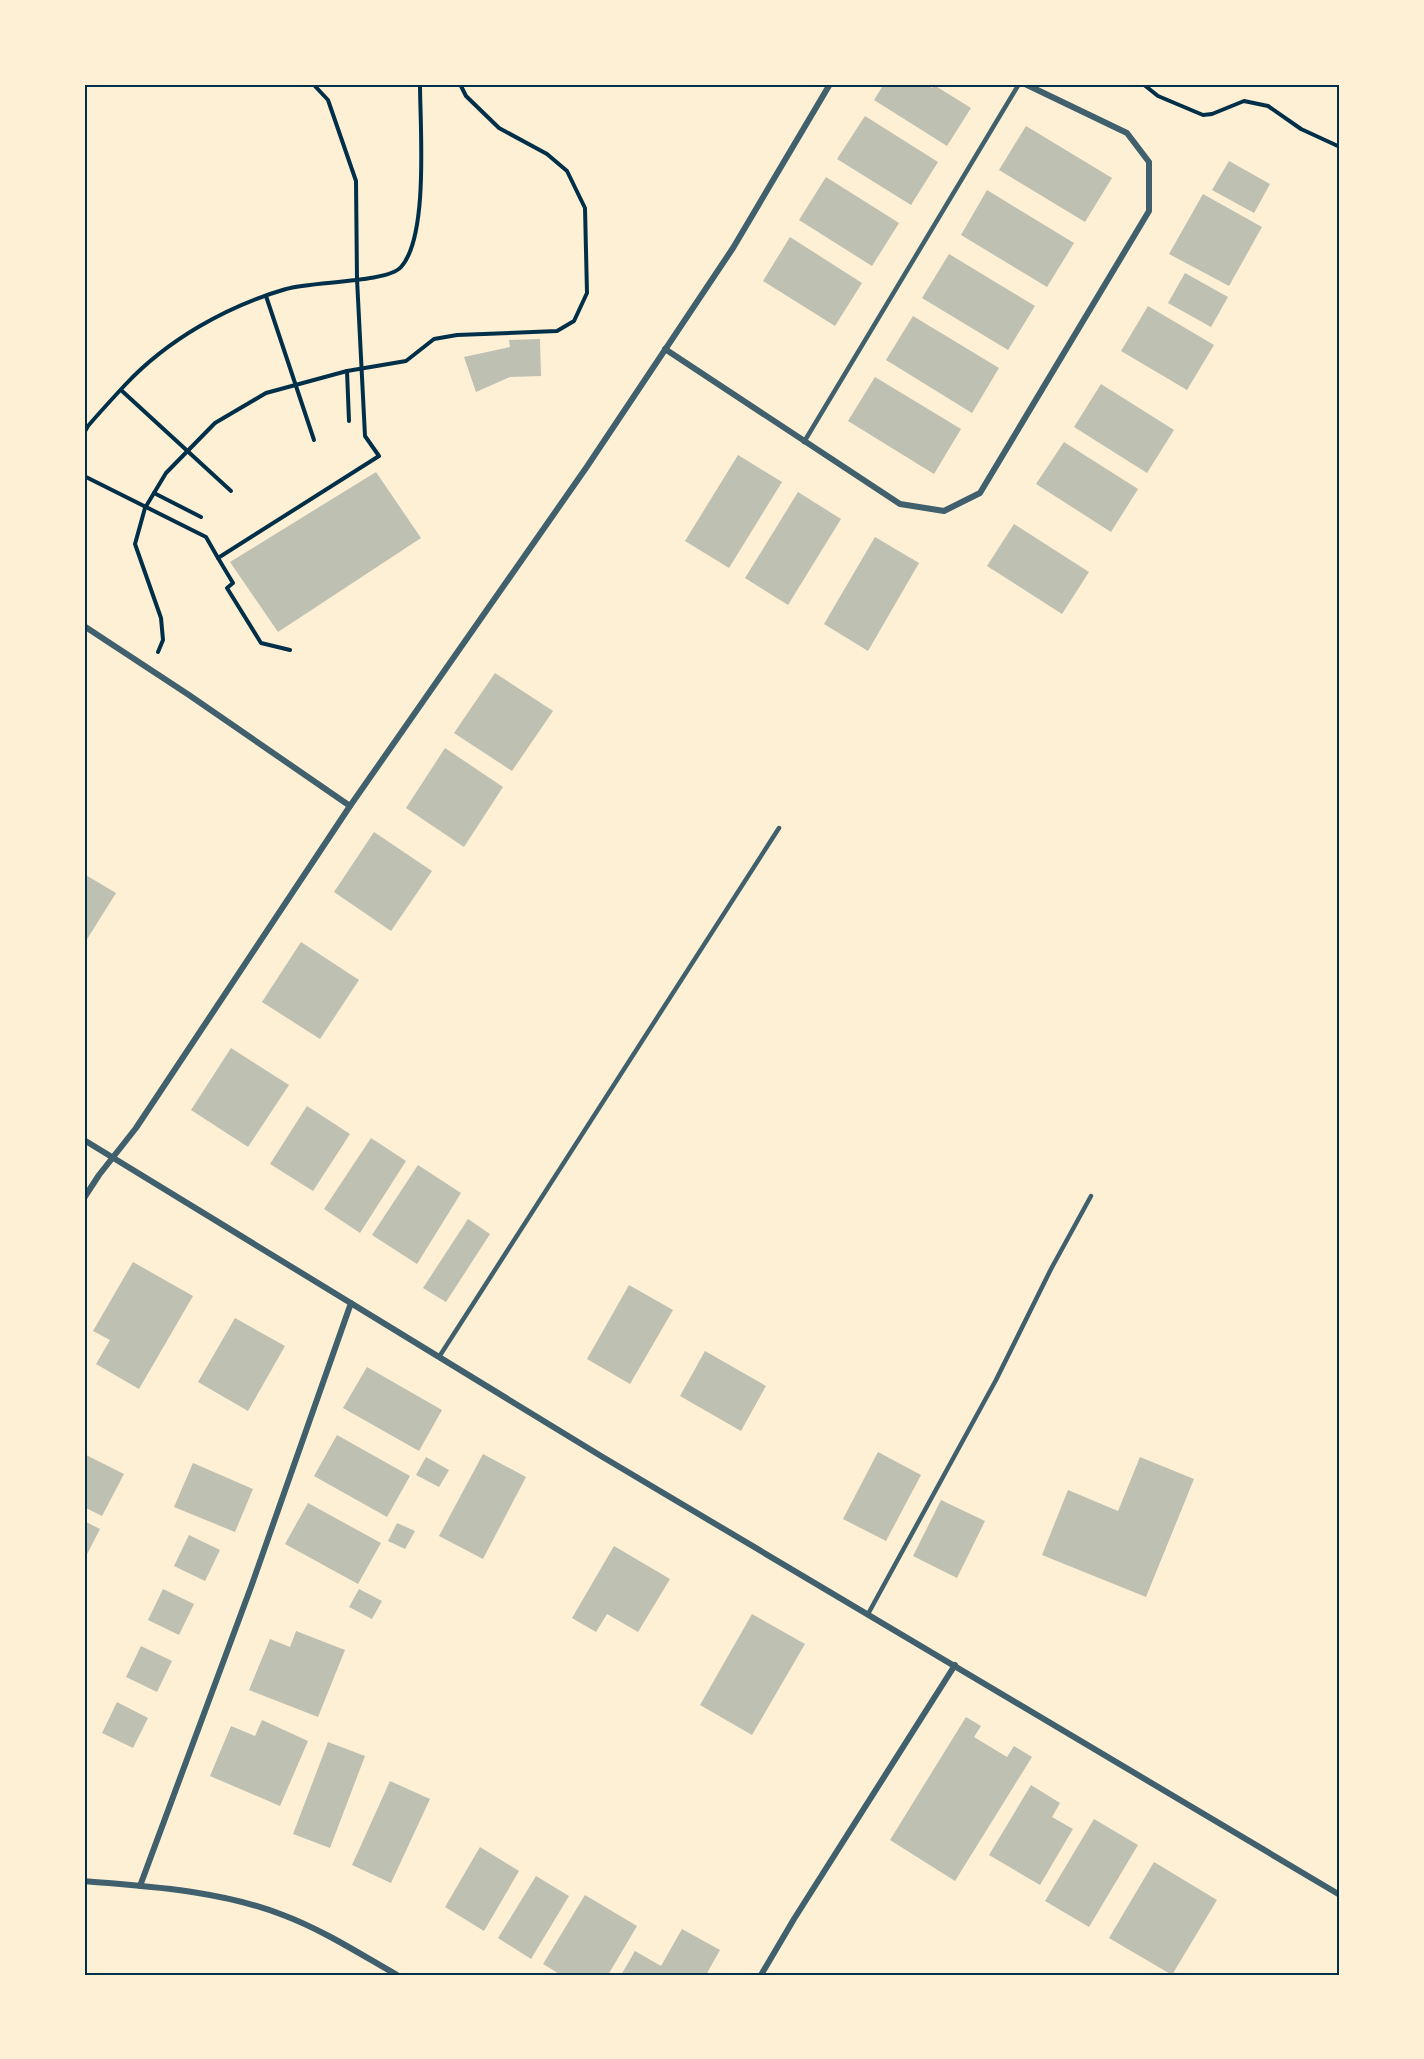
<svg xmlns="http://www.w3.org/2000/svg" width="1424" height="2059" font-family="Montserrat,sans-serif">
  <rect width="100%" height="100%" fill="#fdf0d5"/>
  <!-- building -->
  <g fill="#bec0b2">
    <polygon points="884,84 925,84 932,88 934,85 971,108 947,146 874,100"/>
    <polygon points="865,116 938,162 911,205 837,159"/>
    <polygon points="1026,126 1112,178 1085,222 999,170"/>
    <polygon points="1229,161 1270,184 1254,213 1212,190"/>
    <polygon points="826,177 899,223 872,266 799,220"/>
    <polygon points="987,190 1074,243 1047,287 961,235"/>
    <polygon points="1203,194 1262,227 1229,286 1169,254"/>
    <polygon points="790,237 862,283 835,326 763,281"/>
    <polygon points="949,254 1035,306 1008,350 922,298"/>
    <polygon points="1185,273 1228,297 1211,327 1168,303"/>
    <polygon points="1148,306 1214,345 1187,390 1121,351"/>
    <polygon points="913,316 999,368 972,413 886,360"/>
    <polygon points="540,339 541,376 510,377 476,392 464,357 510,347 509,340"/>
    <polygon points="875,377 961,429 934,474 848,421"/>
    <polygon points="1101,384 1174,430 1147,473 1074,427"/>
    <polygon points="1064,442 1138,489 1111,532 1036,484"/>
    <polygon points="738,455 782,482 729,568 685,541"/>
    <polygon points="376,472 421,538 278,632 230,562"/>
    <polygon points="798,492 841,519 788,605 745,578"/>
    <polygon points="1014,524 1089,572 1062,614 987,566"/>
    <polygon points="875,537 919,563 868,651 824,624"/>
    <polygon points="495,673 553,711 512,771 454,733"/>
    <polygon points="445,748 503,787 464,847 406,808"/>
    <polygon points="374,832 432,871 391,931 334,892"/>
    <polygon points="84,874 116,893 84,944"/>
    <polygon points="301,942 359,980 320,1039 262,1002"/>
    <polygon points="231,1048 289,1085 248,1147 191,1110"/>
    <polygon points="307,1106 350,1134 313,1191 270,1164"/>
    <polygon points="371,1138 406,1161 360,1233 324,1209"/>
    <polygon points="418,1165 461,1193 417,1264 372,1235"/>
    <polygon points="468,1219 490,1234 446,1302 423,1288"/>
    <polygon points="133,1262 193,1296 139,1389 96,1364 110,1340 93,1331"/>
    <polygon points="629,1285 673,1310 630,1384 587,1359"/>
    <polygon points="235,1318 285,1346 248,1411 198,1382"/>
    <polygon points="705,1351 766,1386 741,1431 680,1396"/>
    <polygon points="367,1367 442,1410 419,1451 343,1408"/>
    <polygon points="337,1435 410,1476 387,1517 314,1476"/>
    <polygon points="878,1452 921,1475 886,1541 843,1519"/>
    <polygon points="84,1454 124,1474 102,1516 84,1507"/>
    <polygon points="483,1454 526,1477 483,1559 439,1536"/>
    <polygon points="426,1457 449,1470 439,1487 416,1475"/>
    <polygon points="1140,1457 1194,1479 1146,1597 1042,1555 1068,1490 1118,1511"/>
    <polygon points="193,1463 253,1489 235,1532 174,1507"/>
    <polygon points="941,1500 985,1521 957,1578 913,1556"/>
    <polygon points="308,1503 381,1543 358,1584 285,1544"/>
    <polygon points="84,1521 100,1529 84,1560"/>
    <polygon points="397,1523 415,1531 405,1549 388,1541"/>
    <polygon points="189,1535 220,1550 205,1581 174,1566"/>
    <polygon points="614,1546 670,1579 638,1632 607,1614 596,1632 572,1618"/>
    <polygon points="163,1589 194,1604 179,1635 148,1620"/>
    <polygon points="359,1589 382,1601 372,1619 349,1607"/>
    <polygon points="752,1614 805,1644 752,1735 700,1705"/>
    <polygon points="296,1631 345,1650 318,1717 249,1690 270,1639 290,1647"/>
    <polygon points="141,1646 172,1661 157,1692 126,1677"/>
    <polygon points="117,1702 148,1718 133,1748 102,1733"/>
    <polygon points="966,1717 981,1726 974,1737 1007,1757 1014,1746 1032,1757 955,1881 890,1840"/>
    <polygon points="262,1720 308,1741 280,1806 210,1776 231,1726 255,1736"/>
    <polygon points="328,1742 365,1756 330,1848 293,1834"/>
    <polygon points="390,1781 430,1799 391,1883 352,1865"/>
    <polygon points="1031,1785 1060,1803 1052,1817 1073,1829 1040,1885 989,1855"/>
    <polygon points="1094,1819 1138,1845 1089,1927 1045,1901"/>
    <polygon points="480,1847 519,1871 484,1931 445,1907"/>
    <polygon points="1154,1862 1217,1900 1172,1975 1109,1938"/>
    <polygon points="536,1876 569,1896 531,1959 498,1938"/>
    <polygon points="585,1895 637,1926 608,1975 561,1975 543,1964"/>
    <polygon points="682,1929 720,1950 706,1975 621,1975 635,1951 661,1966"/>
  </g>
  <g fill="none" stroke-linecap="round" stroke-linejoin="round">
    <!-- path -->
    <g stroke="#003049" stroke-width="4">
      <polyline points="1143,84 1158,96 1203,115 1212,114 1244,101 1268,106 1301,129 1340,147"/>
      <polyline points="266,296 314,440"/>
      <polyline points="347,371 349,421"/>
      <polyline points="121,390 231,491"/>
      <path d="M84 433 88 426C100 412 112 399 125 385 167 340 227 306 286 289 311 281 387 283 401 267 429 236 420 126 420 84"/>
      <polyline points="84,476 206,537 218,558 379,456 365,436 357,279 356,181 328,100 313,84"/>
      <polyline points="154,493 201,517"/>
      <polyline points="218,558 233,583 227,588 261,643 290,650"/>
      <polyline points="158,652 163,640 161,618 135,544 145,508 166,473 215,423 266,393 347,371 406,361 434,339 457,335 557,331 574,321 587,293 585,208 567,171 547,154 499,128 466,96 460,84"/>
    </g>
    <!-- service -->
    <g stroke="#3f606c" stroke-width="4.5">
      <polyline points="804,442 1019,84"/>
      <polyline points="439,1357 779,828"/>
      <polyline points="868,1614 996,1380 1051,1269 1091,1196"/>
    </g>
    <!-- minor -->
    <g stroke="#3f606c" stroke-width="6">
      <polyline points="665,349 900,504 944,511 980,493 1149,211 1149,162 1127,133 1025,84"/>
      <polyline points="84,626 189,695 350,806"/>
      <polyline points="84,1140 601,1456 1340,1895"/>
      <polyline points="84,1198 99,1175 136,1128 350,806 586,468 733,248 830,84"/>
      <path d="M84 1881C151 1887 219 1890 283 1915 323 1930 360 1954 397 1975"/>
      <polyline points="140,1886 251,1587 351,1303"/>
      <polyline points="761,1975 794,1919 955,1665"/>
    </g>
  </g>
  <!-- border -->
  <rect width="1424" height="2059" fill="none" stroke="#fdf0d5" stroke-width="171"/>
  <rect x="86" y="86" width="1252" height="1888" fill="none" stroke="#003049" stroke-width="2"/>
</svg>
